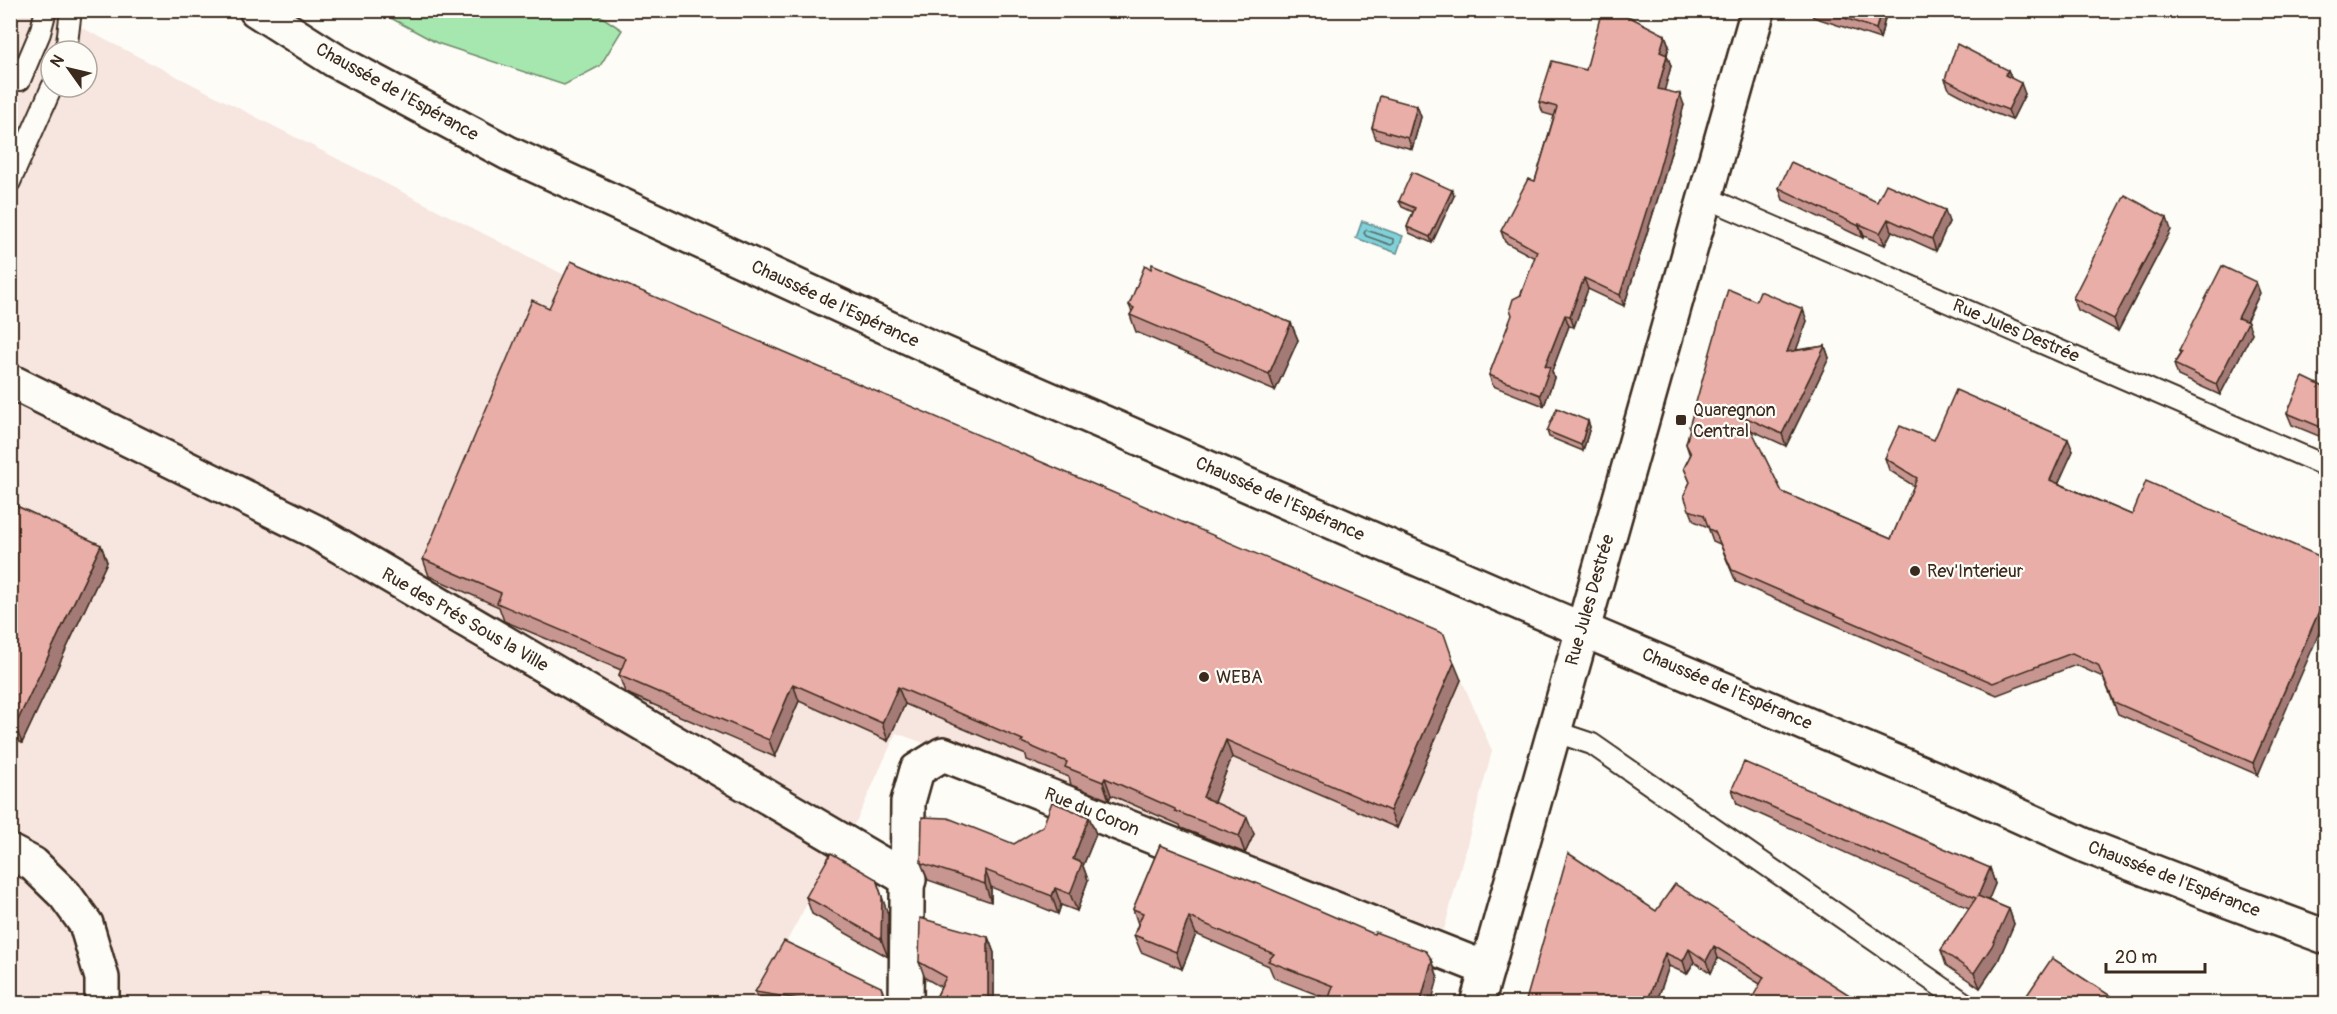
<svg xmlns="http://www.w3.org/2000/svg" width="2337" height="1014" font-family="Pangolin,sans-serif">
  <rect width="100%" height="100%" fill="#fdfcf7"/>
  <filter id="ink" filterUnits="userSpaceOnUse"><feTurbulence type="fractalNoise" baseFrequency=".0167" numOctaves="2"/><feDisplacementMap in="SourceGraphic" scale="12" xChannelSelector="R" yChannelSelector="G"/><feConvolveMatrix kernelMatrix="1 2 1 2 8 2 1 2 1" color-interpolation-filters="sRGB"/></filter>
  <g filter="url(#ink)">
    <!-- built -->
    <path fill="#f7e5df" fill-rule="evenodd" d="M10 11H49L580 283 1450 652 1492 751 1444 930 896 733 857 820 841 841 782 950 759 1003H11ZM51 51H87V87H51Z"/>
    <!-- green -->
    <polygon fill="#a6e7b0" stroke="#708867" stroke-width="1.5" points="378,11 593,11 622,30 600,66 564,85 437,43"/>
    <!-- water -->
    <polygon fill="#80d1d9" stroke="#648e8e" stroke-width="1.5" points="1362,221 1403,236 1397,253 1356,238"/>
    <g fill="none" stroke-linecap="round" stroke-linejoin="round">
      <!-- shore -->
      <polygon stroke="#576d69" stroke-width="1.5" points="1366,230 1393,239 1394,243 1391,245 1366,236 1364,233"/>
      <defs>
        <g id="service">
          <polyline points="66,51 71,10"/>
          <polyline points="20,80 40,33 46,10"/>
          <polyline points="10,182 52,87"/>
          <polyline points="1705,197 2326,466"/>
          <polyline points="1553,731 1592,744 1966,1004"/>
        </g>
        <g id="minor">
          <polyline points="10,381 314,531 909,880"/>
          <polyline points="10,852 33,864 65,895 86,924 102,978 102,1004"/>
          <polyline points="906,1004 908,802 917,770 943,754 1487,969"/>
        </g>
        <polyline id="secondary" points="256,10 336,61 508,153 932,348 1501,595 1960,789 2086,846 2229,901 2326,937"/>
        <polyline id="primary" points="1477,1004 1758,10"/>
      </defs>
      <!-- service casing -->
      <use href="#service" stroke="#3b2a1e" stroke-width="24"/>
      <!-- minor casing -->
      <use href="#minor" stroke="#3b2a1e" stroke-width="38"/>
      <!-- secondary casing -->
      <use href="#secondary" stroke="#3b2a1e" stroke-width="38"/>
      <!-- primary casing -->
      <use href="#primary" stroke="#3b2a1e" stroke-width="38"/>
      <!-- service -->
      <use href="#service" stroke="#fdfcf7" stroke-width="20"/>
      <!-- minor -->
      <use href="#minor" stroke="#fdfcf7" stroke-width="33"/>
      <!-- secondary -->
      <use href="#secondary" stroke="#fdfcf7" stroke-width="33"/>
      <!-- primary -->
      <use href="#primary" stroke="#fdfcf7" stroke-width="33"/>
    </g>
    <!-- wall -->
    <g fill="#c89690" stroke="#3b2a1e" stroke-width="1.5">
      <polygon points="1811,10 1887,10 1880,39 1813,17"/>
      <polygon points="1665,35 1669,46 1667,55 1671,66 1664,90 1684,105 1661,188 1624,306 1588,289 1574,327 1569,326 1552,371 1554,378 1544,406 1493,386 1489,375 1535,258 1505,242 1501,231 1535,181 1554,116 1543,113 1539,102 1586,70"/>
      <polygon points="2008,70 2011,78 2025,94 2012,120 1994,113 1949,89 1945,79"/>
      <polygon points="1417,106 1421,117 1412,149 1376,139 1372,128"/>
      <polygon points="1779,188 1877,202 1949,222 1936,251 1892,231 1885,245 1864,236 1863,238 1783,200"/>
      <polygon points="1452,190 1454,196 1432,243 1409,233 1407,227 1413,212 1402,207 1399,201"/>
      <polygon points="2171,230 2118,331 2078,310 2073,298"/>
      <polygon points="1151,269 1291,323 1298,340 1275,391 1136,332 1130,315 1132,312 1129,305"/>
      <polygon points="2260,293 2246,322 2252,333 2220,395 2178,376 2174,364 2180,354 2179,351"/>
      <polygon points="1756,301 1807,321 1796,350 1825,346 1829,358 1786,446 1751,430 1782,492 1891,539 1914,486 1889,470 1885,458 1934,440 2073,451 2058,483 2132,515 2326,559 2258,775 2118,714 2103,677 2076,665 1997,695 1736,582 1720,544 1713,541 1708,527 1694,521 1684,495 1690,482 1684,468 1690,456 1686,444 1690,430 1689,427"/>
      <polygon points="549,308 1461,680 1397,828 1232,757 1214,802 1254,834 1245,853 1181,828 1180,825 1111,795 1109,800 1071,785 1069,777 1027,760 1026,755 905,704 888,741 799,701 775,757 631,695 625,692 619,675 621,670 504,621 499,607 429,576 423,559"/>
      <polygon points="2326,388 2326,439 2292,425 2287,413"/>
      <polygon points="1588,421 1590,427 1583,451 1549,437 1547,431"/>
      <polygon points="10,503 101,545 107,562 22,743 10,738"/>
      <polygon points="1732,789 1990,868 1995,884 1988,900 2009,909 2014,924 1998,961 1980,988 1946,965 1941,950 1969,908 1737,804"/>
      <polygon points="1089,817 1096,834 1083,866 1088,880 1077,911 1061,905 1058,914 991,887 991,902 928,880 921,863 1014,844"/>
      <polygon points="1160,845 1432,960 1438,978 1328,999 1274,978 1269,966 1196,934 1182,969 1141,952 1134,935 1138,924 1133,909"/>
      <polygon points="806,897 888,914 888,957 812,914"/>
      <polygon points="1656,911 1862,1003 1760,984 1718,958 1711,973 1694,962 1687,974 1669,966 1656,1004 1525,1004"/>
      <polygon points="988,937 994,953 994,1004 933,1004 941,987 925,978 919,962"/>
      <polygon points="881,987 886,999 890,1004 760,1004 755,992"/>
    </g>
    <!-- shaded-wall -->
    <g fill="#a37a75" stroke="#3b2a1e" stroke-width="1.5">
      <polygon points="1881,10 1887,10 1880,39 1876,29"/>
      <polygon points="1665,35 1669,46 1664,63 1660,52"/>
      <polygon points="10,43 16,58 10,72"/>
      <polygon points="1667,55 1671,66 1662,100 1658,89"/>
      <polygon points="2008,70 2012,80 2005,75"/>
      <polygon points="2021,83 2025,94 2012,120 2008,110"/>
      <polygon points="1680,94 1684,105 1661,188 1624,306 1620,295"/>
      <polygon points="1417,106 1421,117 1412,149 1408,138"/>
      <polygon points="1452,190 1454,196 1432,243 1430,237"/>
      <polygon points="1945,210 1949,222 1936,251 1932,239"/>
      <polygon points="2167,218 2171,230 2118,331 2114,319"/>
      <polygon points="1888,219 1892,231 1885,245 1880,233"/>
      <polygon points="1859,224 1864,236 1863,238 1859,226"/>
      <polygon points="1584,278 1588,289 1574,327 1570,316"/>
      <polygon points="2256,282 2260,293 2242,329 2238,318"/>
      <polygon points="1803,309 1807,321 1791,364 1787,352"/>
      <polygon points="1565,315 1569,326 1552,371 1554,378 1544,406 1540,395 1545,366"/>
      <polygon points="2248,322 2252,333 2220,395 2216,384"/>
      <polygon points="1291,323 1298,340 1275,391 1269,374"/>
      <polygon points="1825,346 1829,358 1786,446 1782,434"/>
      <polygon points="2326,419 2326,438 2323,428"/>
      <polygon points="1588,421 1590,427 1583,451 1581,445"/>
      <polygon points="2068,439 2073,451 2055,491 2050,480"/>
      <polygon points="101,545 107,562 22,743 15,726"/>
      <polygon points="2326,595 2326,617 2258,775 2253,763"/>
      <polygon points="1454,663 1461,680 1397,828 1390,811"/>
      <polygon points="793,684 799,701 775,757 769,740"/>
      <polygon points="898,687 905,704 888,741 882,723"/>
      <polygon points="1226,740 1232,757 1209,814 1203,797"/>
      <polygon points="1105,778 1111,795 1109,800 1103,782"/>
      <polygon points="1089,817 1096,834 1083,866 1088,880 1077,911 1070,894 1073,859"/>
      <polygon points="1247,817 1254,834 1245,853 1239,836"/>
      <polygon points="1990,868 1995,884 1984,911 1978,896"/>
      <polygon points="985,870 991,887 991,902 985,884"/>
      <polygon points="876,879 888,914 888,957 881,939"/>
      <polygon points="1055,888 1061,905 1058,914 1052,896"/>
      <polygon points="2009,909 2014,924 1998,961 1980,988 1974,973"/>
      <polygon points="1189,917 1196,934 1182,969 1176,952"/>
      <polygon points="988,937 994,953 994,1004 988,1004"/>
      <polygon points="1714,946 1718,958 1711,973 1706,961"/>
      <polygon points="1689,949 1694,962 1687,974 1683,961"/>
      <polygon points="1665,953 1669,966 1656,1004 1652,1004 1649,997"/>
      <polygon points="1432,960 1438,978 1431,1004 1420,1004"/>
    </g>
    <!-- building -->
    <g fill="#e9aea7" stroke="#3b2a1e" stroke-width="1.5">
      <polygon points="1602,10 1616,10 1665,35 1660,52 1667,55 1658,89 1680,94 1657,177 1620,295 1584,278 1570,316 1565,315 1545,366 1550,367 1540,395 1489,375 1512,315 1510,309 1513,299 1521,295 1537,251 1501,231 1528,179 1535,181 1557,107 1539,102 1552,61 1586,70"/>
      <polygon points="1822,10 1881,10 1876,29"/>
      <polygon points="1957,44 2008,70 2005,75 2021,83 2008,110 1990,103 1945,79"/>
      <polygon points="1380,96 1417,106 1408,138 1372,128"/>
      <polygon points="1791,162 1877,202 1886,184 1945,210 1932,239 1888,219 1880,233 1859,224 1859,226 1779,188"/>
      <polygon points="1412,172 1452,190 1430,237 1407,227 1415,208 1399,201"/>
      <polygon points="2125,195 2167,218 2114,319 2073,298"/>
      <polygon points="571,261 1444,634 1454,663 1390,811 1226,740 1203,797 1247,817 1239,836 1175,811 1175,809 1105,778 1103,782 1065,767 1067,762 1021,742 1023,740 898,687 882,723 793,684 769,740 625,678 619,675 626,658 497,603 501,593 423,559 532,300 549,308"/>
      <polygon points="1152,264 1291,323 1269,374 1130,315 1134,308 1129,305 1145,265 1151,269"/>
      <polygon points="2222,266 2256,282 2238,318 2248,322 2216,384 2174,364 2182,352 2179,351"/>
      <polygon points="1728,289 1756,301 1760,291 1803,309 1787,352 1825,346 1782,434 1745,417 1782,492 1891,539 1917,478 1885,458 1900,426 1934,440 1956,390 2068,439 2050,480 2132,515 2146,481 2326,559 2326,595 2253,763 2114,702 2098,665 2072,653 1993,683 1732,570 1715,532 1709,529 1704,515 1689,510 1684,495 1690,482 1684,468 1691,454 1686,444 1690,428 1689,427"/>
      <polygon points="2303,377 2326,388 2326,419 2323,428 2287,413"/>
      <polygon points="1557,408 1588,421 1581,445 1547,431"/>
      <polygon points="10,503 101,545 15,726 10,723"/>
      <polygon points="1744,762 1990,868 1978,896 2009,909 1992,946 1974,973 1941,950 1976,898 1732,789"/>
      <polygon points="1052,802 1089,817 1073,859 1082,863 1070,894 1055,888 1052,896 985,870 985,884 921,863 922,817 948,818 1014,844 1043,826"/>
      <polygon points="1160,845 1261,885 1374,934 1375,932 1426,951 1432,960 1420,1004 1327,1004 1333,986 1268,961 1274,954 1189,917 1176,952 1134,935 1143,913 1133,909"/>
      <polygon points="831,853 876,879 882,897 881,939 806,897"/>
      <polygon points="1568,853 1656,911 1675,884 1862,1003 1861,1004 1749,1004 1764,977 1714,946 1706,961 1689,949 1683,961 1665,953 1649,997 1647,998 1644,1004 1525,1004"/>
      <polygon points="920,918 988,937 988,1004 933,1004 946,977 919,962"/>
      <polygon points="784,941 881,987 884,997 890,1004 823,1004 823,1003 755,992"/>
      <polygon points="2052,958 2123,1004 2021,1004"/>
      <polygon points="913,1001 918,1004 907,1004"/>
    </g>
  </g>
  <!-- markers -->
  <g fill="#3b2a1e" stroke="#fdfcf7" stroke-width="2">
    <rect x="1675" y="414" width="12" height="12" rx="3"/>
    <circle cx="1915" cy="571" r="6"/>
    <circle cx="1204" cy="677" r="6"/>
  </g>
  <g text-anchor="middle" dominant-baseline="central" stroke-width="4.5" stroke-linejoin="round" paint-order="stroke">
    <!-- street labels -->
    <g font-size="18" fill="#3b2a1e" stroke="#fdfcf7">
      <text transform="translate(397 92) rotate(29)">Chaussée de l'Espérance</text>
      <text transform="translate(835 304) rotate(25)">Chaussée de l'Espérance</text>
      <text transform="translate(2016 331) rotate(23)">Rue Jules Destrée</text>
      <text transform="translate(1280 499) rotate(24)">Chaussée de l'Espérance</text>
      <text transform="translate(1590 600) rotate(-74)">Rue Jules Destrée</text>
      <text transform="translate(465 620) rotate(30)">Rue des Prés Sous la Ville</text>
      <text transform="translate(1727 689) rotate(23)">Chaussée de l'Espérance</text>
      <text transform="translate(1092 812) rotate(22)">Rue du Coron</text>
      <text transform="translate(2174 879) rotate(21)">Chaussée de l'Espérance</text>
    </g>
    <!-- poi labels -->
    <g font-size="18" fill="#3b2a1e" stroke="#fdfcf7" text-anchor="start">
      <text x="1693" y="410">Quaregnon<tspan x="1693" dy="21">Central</tspan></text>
      <text x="1927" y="571">Rev'Interieur</text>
      <text x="1216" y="677">WEBA</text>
    </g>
  </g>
  <!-- margin -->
  <rect width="2337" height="1014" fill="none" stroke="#fdfcf7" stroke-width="36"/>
  <rect x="18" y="18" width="2301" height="978" fill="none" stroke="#3b2a1e" stroke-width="2" filter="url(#ink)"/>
  <!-- north arrow -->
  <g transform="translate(69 69) rotate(304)"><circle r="28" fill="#fdfcf7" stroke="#afa8a0" stroke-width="1.5"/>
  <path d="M0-4.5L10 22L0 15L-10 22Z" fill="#3b2a1e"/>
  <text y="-9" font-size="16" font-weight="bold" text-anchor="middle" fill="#3b2a1e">N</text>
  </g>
  <!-- scale -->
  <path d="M2106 963v9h99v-9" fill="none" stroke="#3b2a1e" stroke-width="3"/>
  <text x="2115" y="963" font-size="18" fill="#3b2a1e" stroke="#fdfcf7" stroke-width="4.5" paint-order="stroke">20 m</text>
</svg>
